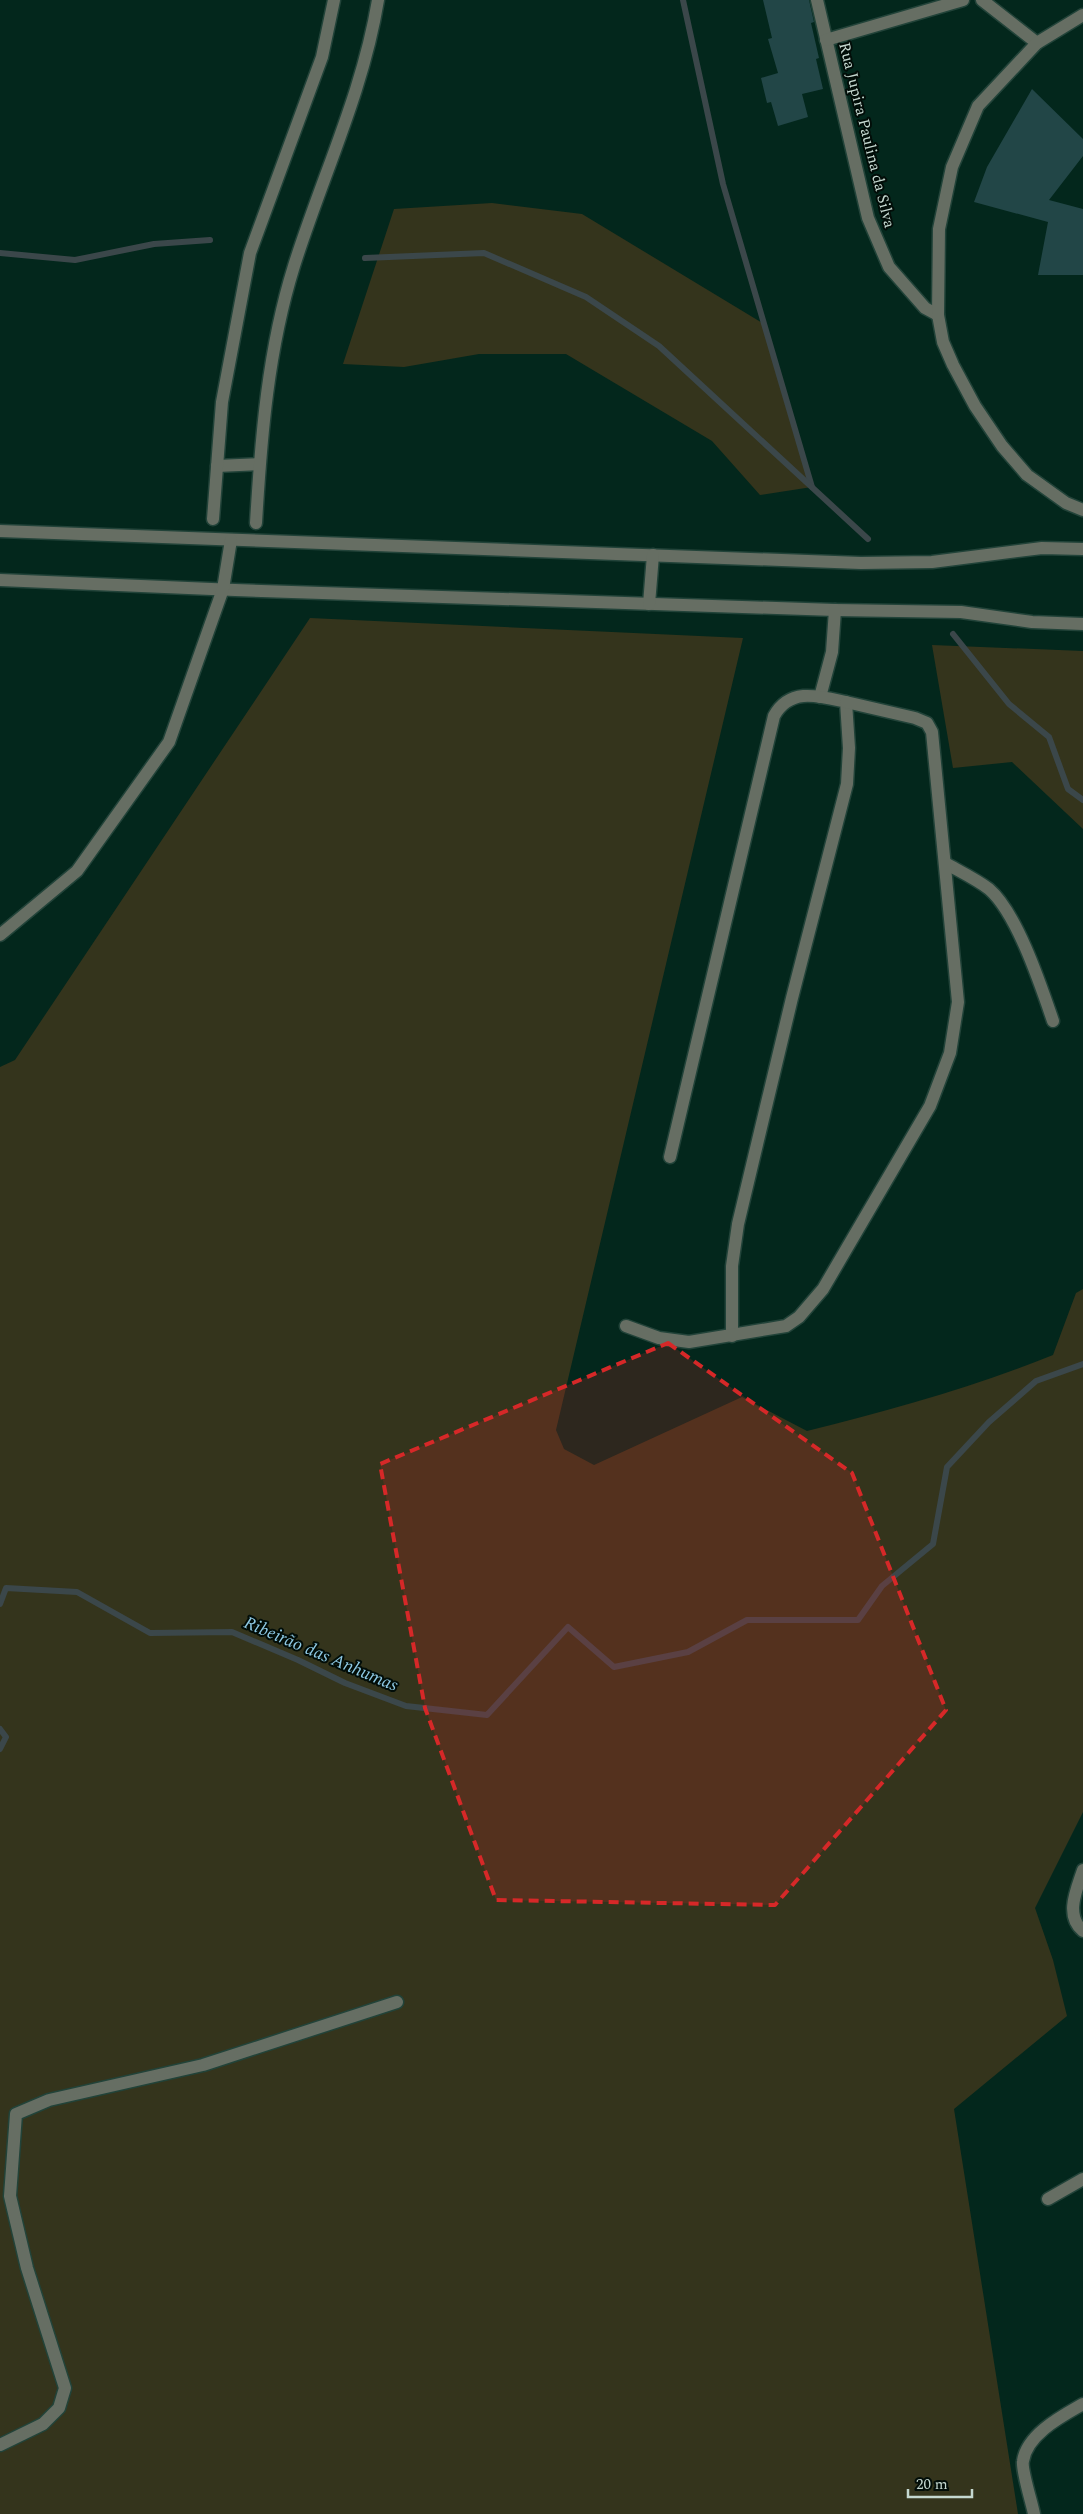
<svg xmlns="http://www.w3.org/2000/svg" width="1083" height="2514" font-family="Spectral,serif">
  <rect width="100%" height="100%" fill="#03271c"/>
  <!-- green -->
  <g fill="#34341c">
    <polygon points="492,203 582,214 764,324 812,487 760,495 712,441 566,354 479,354 404,367 343,364 394,209"/>
    <path d="M310 618 743 638 556 1430 564 1449 594 1465 742 1397 807 1431C891 1410 973 1387 1053 1355L1076 1293 1083 1289V1812L1035 1908 1053 1960 1067 2016 954 2109 1018 2514H0V1067L15 1060Z"/>
    <polygon points="932,645 1083,651 1083,829 1012,762 953,768"/>
  </g>
  <g fill="none" stroke-linecap="round" stroke-linejoin="round">
    <!-- stream -->
    <g stroke="#3b474a" stroke-width="6">
      <polyline points="683,0 723,184 812,487"/>
      <polyline points="0,253 75,260 154,244 210,240"/>
      <polyline points="365,258 484,253 586,297 659,346 868,539"/>
      <polyline points="953,634 1009,704 1049,737 1068,789 1083,800"/>
      <polyline points="0,1604 6,1588 77,1592 150,1633 232,1632 298,1660 345,1683 406,1706 487,1715 568,1627 614,1667 688,1652 747,1620 858,1620 882,1586 933,1544 947,1467 989,1422 1036,1381 1083,1364"/>
      <polyline points="0,1729 6,1737 0,1749"/>
    </g>
  </g>
  <!-- building -->
  <g fill="#224647">
    <polygon points="763,0 809,0 814,22 811,23 819,58 816,59 823,89 802,94 808,117 778,126 771,102 767,103 761,78 778,73 768,39 772,38"/>
    <polygon points="1032,89 1083,139 1083,156 1049,200 1083,209 1083,275 1038,275 1048,222 974,202 987,167"/>
  </g>
  <g fill="none" stroke-linecap="round" stroke-linejoin="round">
    <defs>
      <g id="minor">
        <polyline points="817,0 868,218 889,267 925,308 938,315"/>
        <polyline points="982,0 1037,43"/>
        <polyline points="1083,15 1037,43 978,106 952,167 939,229 938,315 943,342 953,365 975,406 1002,446 1027,475 1066,503 1083,510"/>
        <polyline points="826,40 963,0"/>
        <polyline points="217,466 259,464"/>
        <polyline points="213,519 222,402 250,253 322,57 334,0"/>
        <path d="M256 523C261 437 268 349 294 266 322 177 363 92 378 0"/>
        <polyline points="0,531 861,563 932,562 1042,548 1083,549"/>
        <polyline points="0,580 235,590 835,610 961,612 1032,622 1083,624"/>
        <polyline points="649,604 653,555"/>
        <polyline points="820,697 832,652 835,610"/>
        <path d="M945 863C959 871 976 879 989 889 1017 913 1041 986 1053 1021"/>
        <polyline points="0,935 77,871 169,742 223,589 231,540"/>
        <path d="M670 1157 774 716C790 687 819 696 846 702L849 748 847 784 792 998 738 1224 732 1266V1336"/>
        <polyline points="626,1326 659,1338 689,1342 786,1326 799,1317 823,1289 930,1106 950,1053 958,1002 932,732 927,723 915,718 846,702"/>
        <path d="M1083 1870C1077 1889 1064 1915 1083 1931"/>
        <polyline points="1048,2199 1083,2179"/>
        <polyline points="0,2445 43,2424 59,2408 65,2388 27,2268 10,2196 16,2114 49,2100 203,2065 397,2002"/>
        <path d="M1034 2514C1032 2503 1021 2469 1023 2461 1027 2434 1062 2416 1083 2404"/>
      </g>
    </defs>
    <!-- minor casing -->
    <use href="#minor" stroke="#224339" stroke-width="15"/>
    <!-- minor -->
    <use href="#minor" stroke="#666e63" stroke-width="12"/>
  </g>
  <!-- marked area -->
  <path fill="#d62828" fill-opacity="0.2" stroke="#d62828" stroke-width="4" stroke-dasharray="10 6" stroke-linejoin="round" d="M668 1343 852 1473 946 1710 775 1905 496 1900 425 1708 380 1464Z"/>
  <g text-anchor="middle" dominant-baseline="central" stroke-width="4" stroke-linejoin="round" paint-order="stroke">
    <!-- street labels -->
    <g font-size="16" fill="#c5d8d0" stroke="#020d08">
      <text transform="translate(867 135) rotate(76)">Rua Jupira Paulina da Silva</text>
    </g>
    <!-- water labels -->
    <g font-size="18" font-style="italic" fill="#8ec9e4" stroke="#020d08">
      <text transform="translate(321 1654) rotate(23)">Ribeirão das Anhumas</text>
    </g>
  </g>
  <!-- scale -->
  <path d="M908 2489v8h64v-8" fill="none" stroke="#c5d8d0" stroke-width="2.5"/>
  <text x="916" y="2489" font-size="15" fill="#c5d8d0" stroke="#020d08" stroke-width="4" paint-order="stroke">20 m</text>
</svg>
